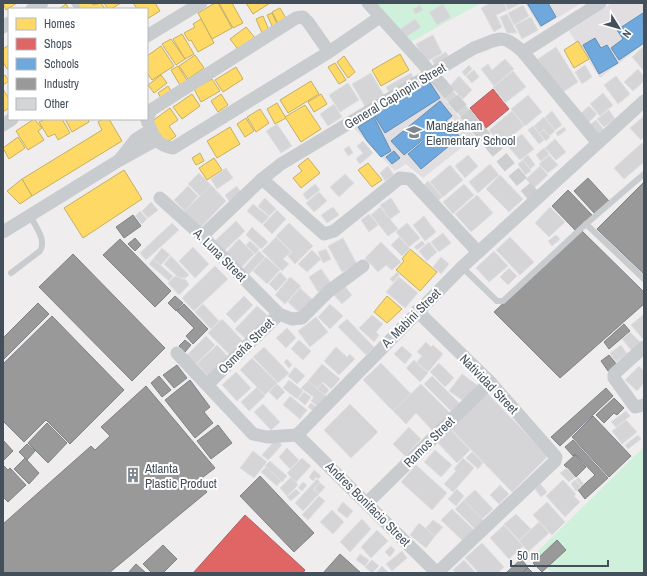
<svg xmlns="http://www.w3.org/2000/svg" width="647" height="576" font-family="'Archivo Narrow',sans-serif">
  <rect width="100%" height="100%" fill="#efeded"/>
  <!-- education -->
  <g fill="#e0dee0">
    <polygon points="525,3 582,3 540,28"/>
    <polygon points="612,3 644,3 644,44 600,78 569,31"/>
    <polygon points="429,80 475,137 423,178 406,164 395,171 353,127"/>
  </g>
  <!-- green -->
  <g fill="#cff0db">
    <polygon points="370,3 481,3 407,44"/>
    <polygon points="644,447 644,573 554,573 531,558"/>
  </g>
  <!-- homes -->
  <g fill="#ffd966" stroke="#c7b063">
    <polygon points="3,3 17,3 6,10"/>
    <polygon points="77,3 92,3 93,5 101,3 105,9 81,9"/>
    <polygon points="104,3 121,3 111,9 108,9"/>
    <polygon points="136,3 155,3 160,11 147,19 147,9 137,9 134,4"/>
    <polygon points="215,3 218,3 232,28 212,39 198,13"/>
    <polygon points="219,3 232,3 243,23 233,28"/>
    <polygon points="246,3 270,3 253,14"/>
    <polygon points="66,4 69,9 59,9"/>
    <polygon points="280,8 287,20 279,25 272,12"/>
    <polygon points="272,13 278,26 273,28 267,15"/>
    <polygon points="263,16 269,30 262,33 256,19"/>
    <polygon points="201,19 214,43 198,52 191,40 189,41 184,33 195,27 193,24"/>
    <polygon points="246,27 256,39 240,52 230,39"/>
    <polygon points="182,34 194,54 185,59 173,39"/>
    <polygon points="171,39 185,59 176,65 162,44"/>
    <polygon points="578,41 589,59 574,68 564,50"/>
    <polygon points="9,45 9,68 7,69 3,62 3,49"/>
    <polygon points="161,46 174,66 152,80 147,73 147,56"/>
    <polygon points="400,54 409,70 381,86 372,70"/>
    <polygon points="195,55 204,68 188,79 179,66"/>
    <polygon points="344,56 355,72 348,78 337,62"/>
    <polygon points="335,63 346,80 339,84 328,67"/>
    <polygon points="178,66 188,82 181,87 171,70"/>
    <polygon points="236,67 243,79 223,92 215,80"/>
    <polygon points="5,75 9,81 3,85 3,77"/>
    <polygon points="161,75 167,83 154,93 148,85"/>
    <polygon points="212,79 220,91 201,102 194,89"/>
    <polygon points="311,81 319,94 288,113 280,100"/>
    <polygon points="168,86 171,91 161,98 158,93"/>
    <polygon points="3,89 9,99 9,108 3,112"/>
    <polygon points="192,94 200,106 182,119 173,107"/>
    <polygon points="221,94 228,105 218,112 211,101"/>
    <polygon points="321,94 327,104 314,112 308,102"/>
    <polygon points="277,103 286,118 275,124 267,109"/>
    <polygon points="305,105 321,129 301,142 285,117"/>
    <polygon points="170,108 178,120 169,126 176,136 166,143 151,122"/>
    <polygon points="260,109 269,123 256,132 247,117"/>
    <polygon points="246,118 254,131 245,137 237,124"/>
    <polygon points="34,119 42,128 38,131 44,140 28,150 16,131"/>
    <polygon points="45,119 62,119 70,133 58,140 55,134 48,137 39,122"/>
    <polygon points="65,119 88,119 89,122 72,132"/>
    <polygon points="103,119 109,119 122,141 32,196 22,179 102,130 98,122"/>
    <polygon points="230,127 240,144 217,158 207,141"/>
    <polygon points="18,137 25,148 9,159 3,148"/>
    <polygon points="200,153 204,161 196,165 192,158"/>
    <polygon points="214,158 222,170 207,180 199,168"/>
    <polygon points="308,158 320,173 301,188 293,178 302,171 298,166"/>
    <polygon points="368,163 382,180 372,187 358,170"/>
    <polygon points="124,170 142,199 83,238 64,208"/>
    <polygon points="22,179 32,196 20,204 7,191"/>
    <polygon points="410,249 437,272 420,291 396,270 404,261 402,259"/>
    <polygon points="387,296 402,309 387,323 374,312"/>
  </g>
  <!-- shops -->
  <g fill="#e06666" stroke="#b15f63">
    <polygon points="493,89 509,109 486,128 470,108"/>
    <polygon points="245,515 305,570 303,573 193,573"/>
  </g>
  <!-- schools -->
  <g fill="#6fa8dc" stroke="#628eb6">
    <polygon points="527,3 548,3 556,17 541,26"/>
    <polygon points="643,13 644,43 619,60 611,48 623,39 617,30"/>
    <polygon points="595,38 601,48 607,45 618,63 599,74 583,45"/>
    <polygon points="429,81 440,98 385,133 374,115"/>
    <polygon points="440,101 452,116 404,155 391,141"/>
    <polygon points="374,117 391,151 381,157 367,141 358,127"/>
    <polygon points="447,121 460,137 421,169 408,154"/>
    <polygon points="394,151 400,158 392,164 386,157"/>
  </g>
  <!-- industry -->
  <g fill="#999" stroke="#7f8387">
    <polygon points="588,178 609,201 595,214 574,191"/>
    <polygon points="644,182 644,274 597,229"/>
    <polygon points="568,190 592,215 575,230 552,206"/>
    <polygon points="133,215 141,226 124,238 116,227"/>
    <polygon points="581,230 644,292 644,304 560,378 494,312"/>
    <polygon points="135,238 141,245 135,251 128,244"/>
    <polygon points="120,239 171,291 155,307 103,255"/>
    <polygon points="73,254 165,348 132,381 39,287"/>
    <polygon points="175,296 183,303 176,311 168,303"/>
    <polygon points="38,303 49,314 3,360 3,338"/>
    <polygon points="184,304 208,329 193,344 186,336 194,328 177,311"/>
    <polygon points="52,316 124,390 70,444 46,420 24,442 3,421 3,364"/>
    <polygon points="624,324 630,331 609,349 604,342"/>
    <polygon points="185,340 191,345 185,352 179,346"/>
    <polygon points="609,355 617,365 608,371 601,361"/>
    <polygon points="177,365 187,378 174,388 163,375"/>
    <polygon points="159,376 171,390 162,397 151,383"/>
    <polygon points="190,380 210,407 204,412 213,423 195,438 165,400"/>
    <polygon points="146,386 215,468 198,481 207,492 109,573 3,573 3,524 91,446 95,450 110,436 101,427"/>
    <polygon points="606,388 613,396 560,446 551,437"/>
    <polygon points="614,398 624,408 617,415 614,413 604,423 596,415"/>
    <polygon points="593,416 631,456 609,477 572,437"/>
    <polygon points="47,423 67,443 48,463 28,443"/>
    <polygon points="218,425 232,443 211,459 197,441"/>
    <polygon points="3,440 13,451 3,461"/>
    <polygon points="573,440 608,478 585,499 578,490 595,475 575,454 573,456 565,447"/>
    <polygon points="27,444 35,451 27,460 19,452"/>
    <polygon points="575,455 586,467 576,477 564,465"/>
    <polygon points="25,458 39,473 29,484 14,469"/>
    <polygon points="3,465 8,470 10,468 26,485 8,502 3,497"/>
    <polygon points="260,476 314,533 294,552 240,496"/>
    <polygon points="557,540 566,550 542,572 533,563"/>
    <polygon points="163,545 177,559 163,573 152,573 143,564"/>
    <polygon points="340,554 361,573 323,573"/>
    <polygon points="521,559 528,567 522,573 506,573"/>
    <polygon points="136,564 146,573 128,573"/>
    <polygon points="528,568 532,572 522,573"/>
  </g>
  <!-- building -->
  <g fill="#d5d5d7" stroke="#dfdfe0">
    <polygon points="491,3 504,3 507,10 496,15 502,27 494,32 481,8"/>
    <polygon points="505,3 522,3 508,10"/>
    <polygon points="443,4 451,17 437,25 429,12"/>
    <polygon points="420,5 423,10 415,14 413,9"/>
    <polygon points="523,5 529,16 514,25 508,13"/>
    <polygon points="507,14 517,33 507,33 500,17"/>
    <polygon points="531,17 538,30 522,39 515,25"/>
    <polygon points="415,19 421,27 405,38 399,30"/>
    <polygon points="433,35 442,53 426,62 416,44"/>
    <polygon points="644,46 644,71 632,57"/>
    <polygon points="556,47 578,82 560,94 538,59"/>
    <polygon points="446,52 449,57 435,65 432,60"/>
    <polygon points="505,59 514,69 494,86 481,69 488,64 492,70"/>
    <polygon points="469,65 472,69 465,76 462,72"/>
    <polygon points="585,65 592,77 582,84 575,72"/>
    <polygon points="638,69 644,77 644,81 633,91 624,82"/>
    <polygon points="474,70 479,77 472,83 466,76"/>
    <polygon points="513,71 526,87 505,103 493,87"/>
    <polygon points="371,73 385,97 366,108 352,84"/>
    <polygon points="411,73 415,81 390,94 386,87"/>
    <polygon points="459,76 472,90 463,99 450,86"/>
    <polygon points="616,76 630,94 618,104 604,85"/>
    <polygon points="444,81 485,128 477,135 436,88"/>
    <polygon points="348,83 359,100 340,112 329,95"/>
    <polygon points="603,93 613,105 600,116 590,104"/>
    <polygon points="528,95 542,112 525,126 511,109"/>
    <polygon points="334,104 342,117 328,126 320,114"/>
    <polygon points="589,106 597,114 587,124 579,115"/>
    <polygon points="609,110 615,119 604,127 597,119"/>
    <polygon points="512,111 524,126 501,145 489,130"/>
    <polygon points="552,111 562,125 555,130 545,117"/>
    <polygon points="644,116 644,137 641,140 630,128"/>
    <polygon points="544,117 555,131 549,136 544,129 539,133 534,126"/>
    <polygon points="596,120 604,130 596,136 588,126"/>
    <polygon points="277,124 292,146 281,153 266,131"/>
    <polygon points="533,126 544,140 539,144 528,130"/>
    <polygon points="564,127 566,130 558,136 556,133"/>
    <polygon points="544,130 550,137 546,141 539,133"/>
    <polygon points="522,134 534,149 520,160 507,145"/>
    <polygon points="555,139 566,152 556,160 545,148"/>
    <polygon points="363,141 373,153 360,164 356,159 363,153 357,146"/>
    <polygon points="642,143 644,146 644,162 624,179 614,168"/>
    <polygon points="349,146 353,153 348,156 344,149"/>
    <polygon points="544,148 549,154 541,161 536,155"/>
    <polygon points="468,155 478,166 465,178 455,166"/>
    <polygon points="528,155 535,165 530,169 523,159"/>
    <polygon points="549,155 558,165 548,173 539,164"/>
    <polygon points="523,160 531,171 525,175 518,164"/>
    <polygon points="490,164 499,175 478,193 469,182"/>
    <polygon points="450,165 463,180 443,197 430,182"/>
    <polygon points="388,166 394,175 385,181 380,173"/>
    <polygon points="540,166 548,175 534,188 526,179"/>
    <polygon points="226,168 233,178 217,189 211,179"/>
    <polygon points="199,173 211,185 200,196 188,184"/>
    <polygon points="345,174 354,183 339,197 330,187"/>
    <polygon points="500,175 523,199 509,212 486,189"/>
    <polygon points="428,181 442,197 438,201 424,185"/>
    <polygon points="315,184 320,190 307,200 303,194"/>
    <polygon points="464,184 474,195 453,214 443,202"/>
    <polygon points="211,185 226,201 200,228 184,212"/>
    <polygon points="188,186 198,196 185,211 174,200"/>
    <polygon points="237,186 241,193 229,201 225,195"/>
    <polygon points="319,192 327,201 314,212 306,203"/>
    <polygon points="477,195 493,213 471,232 455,214"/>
    <polygon points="265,198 276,209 269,216 258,206"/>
    <polygon points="391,198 400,212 390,219 380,205"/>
    <polygon points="151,202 158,210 148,218 142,211"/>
    <polygon points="253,204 269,217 262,224 247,211"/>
    <polygon points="333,207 339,215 327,223 321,215"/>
    <polygon points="380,207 398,229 388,236 371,215"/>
    <polygon points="550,207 565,222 549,237 535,223"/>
    <polygon points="277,210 286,219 272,234 263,225"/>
    <polygon points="140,211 147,219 142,224 135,216"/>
    <polygon points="369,214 378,225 369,232 361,220"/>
    <polygon points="424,216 436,232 425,241 413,225"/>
    <polygon points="236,221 245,231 223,252 214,242"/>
    <polygon points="172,223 179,230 146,260 140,253"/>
    <polygon points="289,223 313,246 295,264 288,256 292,252 276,236"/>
    <polygon points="407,223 420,238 409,247 396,232"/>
    <polygon points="252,227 268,242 261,249 246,235"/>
    <polygon points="443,233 451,243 439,252 431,242"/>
    <polygon points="556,235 560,239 552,246 548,241"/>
    <polygon points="276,237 291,252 283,259 289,264 282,271 262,251"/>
    <polygon points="399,237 410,249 402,256 391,245"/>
    <polygon points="510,237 534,262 520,275 496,250"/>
    <polygon points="343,238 357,264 342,272 328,246"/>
    <polygon points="239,239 254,254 240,269 225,254"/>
    <polygon points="250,241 259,249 255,254 246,245"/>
    <polygon points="422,241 425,244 417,250 414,247"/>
    <polygon points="381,242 401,262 392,270 386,265 378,272 365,258"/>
    <polygon points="429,242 437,252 427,261 419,251"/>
    <polygon points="193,247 209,264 195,278 179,261"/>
    <polygon points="162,248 170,255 161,265 153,259"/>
    <polygon points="326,249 331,259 323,263 318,252"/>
    <polygon points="312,250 321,259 307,272 298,264"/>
    <polygon points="259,251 265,257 248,275 242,270"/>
    <polygon points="494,251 508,266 489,282 476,268"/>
    <polygon points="171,256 189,275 185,278 178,277 164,264"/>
    <polygon points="266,257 280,270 267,284 253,271"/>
    <polygon points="441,257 449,264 441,274 433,267"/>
    <polygon points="153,259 173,276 169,281 149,264"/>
    <polygon points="215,266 228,279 194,311 182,298"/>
    <polygon points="509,268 517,276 508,285 500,277"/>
    <polygon points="321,269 331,283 318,292 309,277"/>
    <polygon points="280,272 287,279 276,291 269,284"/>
    <polygon points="397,272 400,274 393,282 390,279"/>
    <polygon points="175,276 186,280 189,285 179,295 168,283"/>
    <polygon points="290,277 301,286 285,304 275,295"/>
    <polygon points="399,277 418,293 405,308 386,292"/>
    <polygon points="343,284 352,295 342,304 332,293"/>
    <polygon points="300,288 314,301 302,315 288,302"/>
    <polygon points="244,296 253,305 235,323 226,314"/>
    <polygon points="203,304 219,321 211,329 195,312"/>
    <polygon points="330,304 343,316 330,329 318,317"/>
    <polygon points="257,306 268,316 246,339 235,329"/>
    <polygon points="644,314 644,340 631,325"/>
    <polygon points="372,315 383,324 376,332 379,335 374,342 359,328"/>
    <polygon points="316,317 328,332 310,347 298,331"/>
    <polygon points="222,319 244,342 230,355 208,333"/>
    <polygon points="347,319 374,347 366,355 338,327"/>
    <polygon points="287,328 296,338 286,348 276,338"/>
    <polygon points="630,332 641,343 632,351 622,339"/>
    <polygon points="206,336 215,345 196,364 187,355"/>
    <polygon points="299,340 311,351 303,360 291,349"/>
    <polygon points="426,342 431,347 433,345 443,354 428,372 417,362 422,356 417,352"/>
    <polygon points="217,345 231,360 211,379 197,364"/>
    <polygon points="621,345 627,354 616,362 610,353"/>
    <polygon points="402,346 412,355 405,364 394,354"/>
    <polygon points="264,347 289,373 278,383 253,357"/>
    <polygon points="336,347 347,357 350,354 355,359 339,375 324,361"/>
    <polygon points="252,358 277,383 265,395 240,370"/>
    <polygon points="287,359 292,365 289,368 284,362"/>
    <polygon points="414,360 428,373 420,382 406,368"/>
    <polygon points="381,363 411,394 393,411 363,380"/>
    <polygon points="439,363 454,378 445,387 430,372"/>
    <polygon points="322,364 340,379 331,389 323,382 317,388 308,381"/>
    <polygon points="639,366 644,371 644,383 637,391 625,380"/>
    <polygon points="295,367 305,376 297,384 288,376"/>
    <polygon points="236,372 251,388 237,401 222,385"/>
    <polygon points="462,374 477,385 465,402 449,391"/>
    <polygon points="432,376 461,405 453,413 424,384"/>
    <polygon points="289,380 303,391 297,399 283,388"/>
    <polygon points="308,381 327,397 318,407 311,401 314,397 301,388"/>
    <polygon points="322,383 329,390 325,395 317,389"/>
    <polygon points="277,384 285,392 277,400 269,392"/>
    <polygon points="421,384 450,413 432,430 416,413 406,424 393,411"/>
    <polygon points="257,387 265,396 249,411 241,402"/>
    <polygon points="304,392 311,397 305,405 298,399"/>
    <polygon points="487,393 548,456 512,492 451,429"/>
    <polygon points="290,396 307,410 300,419 283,405"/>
    <polygon points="311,403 316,407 313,411 308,407"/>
    <polygon points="263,404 280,422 271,430 254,412"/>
    <polygon points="350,404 378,432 351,458 324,430"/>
    <polygon points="626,411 630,416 616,427 611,422"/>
    <polygon points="626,420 637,432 622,444 612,431"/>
    <polygon points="409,427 421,439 405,456 393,444"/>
    <polygon points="450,429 470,450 457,463 437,442"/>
    <polygon points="638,435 641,439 628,449 625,445"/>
    <polygon points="276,439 282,445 268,460 262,455"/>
    <polygon points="287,448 299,460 290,469 279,457"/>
    <polygon points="435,450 452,465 441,477 424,462"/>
    <polygon points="253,451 267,462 254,478 240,468"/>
    <polygon points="472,452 483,463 478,469 466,458"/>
    <polygon points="302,458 311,466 296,482 287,473"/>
    <polygon points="463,458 474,468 453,492 444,484 456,471 454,469"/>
    <polygon points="270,461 287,476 282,482 265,466"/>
    <polygon points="416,465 447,493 432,510 401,482"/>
    <polygon points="266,467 281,481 277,486 261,472"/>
    <polygon points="567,468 575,477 569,482 560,473"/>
    <polygon points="314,470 321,476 318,479 316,477 313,481 309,477"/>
    <polygon points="291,477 298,485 287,496 280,488"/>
    <polygon points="578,477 584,484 581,486 576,480"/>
    <polygon points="317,479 320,482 313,489 319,494 303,511 295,503"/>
    <polygon points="563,480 576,494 574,496 580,502 565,517 546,496"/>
    <polygon points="575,480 581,487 576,491 571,484"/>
    <polygon points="303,482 307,485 302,491 298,488"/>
    <polygon points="320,483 325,487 319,494 314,489"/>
    <polygon points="540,484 547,492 541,497 535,489"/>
    <polygon points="500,485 509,494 499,504 490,495"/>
    <polygon points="296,489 300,493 291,501 287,497"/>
    <polygon points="457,489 464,496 456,506 448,499"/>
    <polygon points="475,490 493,509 482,519 464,500"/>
    <polygon points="319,496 325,501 308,520 302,515"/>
    <polygon points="464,500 485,522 476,530 455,509"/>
    <polygon points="343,502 353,511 347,518 337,510"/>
    <polygon points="547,502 565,522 552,535 533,515"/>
    <polygon points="452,509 474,530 463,541 441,520"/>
    <polygon points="332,510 344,522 333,534 320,522"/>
    <polygon points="516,514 531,529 519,540 504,524"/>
    <polygon points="362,519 371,529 350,552 340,542"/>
    <polygon points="433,520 443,527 435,536 426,528"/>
    <polygon points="539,522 549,533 528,552 519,541"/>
    <polygon points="419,523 435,536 426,548 410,535"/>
    <polygon points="504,525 523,546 509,559 490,538"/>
    <polygon points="377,530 388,541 371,558 361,547"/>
    <polygon points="482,543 504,567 498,573 479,573 465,558"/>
    <polygon points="391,546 395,550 390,557 385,552"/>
    <polygon points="402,551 407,558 392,571 386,564"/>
    <polygon points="360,554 369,560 365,566 356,560"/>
    <polygon points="372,560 379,566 372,573 365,567"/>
    <polygon points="464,560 476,573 456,573 453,570"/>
    <polygon points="382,566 389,573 376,573"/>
  </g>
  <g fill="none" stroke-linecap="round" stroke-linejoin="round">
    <!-- minor-tunnel -->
    <polyline stroke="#cdced0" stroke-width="13" stroke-dasharray="13 6" stroke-linecap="butt" points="441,84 536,199"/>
    <!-- service -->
    <g stroke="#c9cccf" stroke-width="6">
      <polyline points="74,3 78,9"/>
      <polyline points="586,224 644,174"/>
      <polyline points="462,267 497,301 503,301 586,224 644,279"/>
      <path d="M11 273 40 251C47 240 35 226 30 215"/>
    </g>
    <!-- minor -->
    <g stroke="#c9cccf" stroke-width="13">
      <polyline points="368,3 441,84"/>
      <polyline points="32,9 42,3"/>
      <polyline points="3,27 9,23"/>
      <polyline points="147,36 201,3"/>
      <path d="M329 52 308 22 303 17 296 18 151 110 147 120C153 135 155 145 173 148L329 52 380 17"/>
      <polyline points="523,52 598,143"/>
      <polyline points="3,125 12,119"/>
      <polyline points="121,158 136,139 151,130"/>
      <polyline points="262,179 324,234 334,231 400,178 410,179 478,252"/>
      <polyline points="160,198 202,236 279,314 292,319 302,318 329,291 363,266"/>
      <polyline points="3,232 118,161 156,140"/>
      <path d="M202 236 262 179 281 164 474 48C500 39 501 32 523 52L600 3"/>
      <polyline points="417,311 490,382 556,457 555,461 437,573"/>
      <polyline points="644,347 614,374 614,378 635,407 644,405"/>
      <polyline points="177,353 253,434 267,437 297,435 462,267 644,101"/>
      <polyline points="207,385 279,314"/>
      <polyline points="297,435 437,573"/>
      <polyline points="368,502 490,382"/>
    </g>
  </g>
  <!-- icons -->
  <defs>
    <symbol id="school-bare" viewBox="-9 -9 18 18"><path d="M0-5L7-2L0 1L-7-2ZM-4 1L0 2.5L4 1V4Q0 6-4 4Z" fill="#7f878f" stroke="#fff" stroke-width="2.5" paint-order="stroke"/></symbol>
    <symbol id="building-bare" viewBox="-9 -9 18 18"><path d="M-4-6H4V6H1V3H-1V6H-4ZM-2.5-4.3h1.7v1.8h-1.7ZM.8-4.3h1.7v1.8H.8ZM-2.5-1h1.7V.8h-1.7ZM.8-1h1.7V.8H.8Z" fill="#7f878f" stroke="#fff" stroke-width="2.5" paint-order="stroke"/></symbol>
  </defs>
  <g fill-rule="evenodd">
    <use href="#school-bare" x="403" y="121" width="22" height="22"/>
    <use href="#building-bare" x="122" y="464" width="22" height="22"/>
  </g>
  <g text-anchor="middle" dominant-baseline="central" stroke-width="4" stroke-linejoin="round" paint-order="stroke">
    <!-- street labels -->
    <g font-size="13" fill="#43505c" stroke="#fff">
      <text transform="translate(395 96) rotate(-31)">General Capinpin Street</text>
      <text transform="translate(220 255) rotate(45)">A. Luna Street</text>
      <text transform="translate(411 318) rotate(-45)">A. Mabini Street</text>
      <text transform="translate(246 346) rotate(-45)">Osmeña Street</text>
      <text transform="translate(489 384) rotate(46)">Natividad Street</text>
      <text transform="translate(429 442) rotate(-45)">Ramos Street</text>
      <text transform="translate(368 504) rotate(45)">Andres Bonifacio Street</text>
    </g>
    <!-- poi labels -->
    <g font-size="13" fill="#43505c" stroke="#fff" text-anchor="start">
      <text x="426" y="125">Manggahan<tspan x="426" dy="15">Elementary School</tspan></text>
      <text x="145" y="468">Atlanta<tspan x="145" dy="15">Plastic Product</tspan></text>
    </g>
  </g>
  <!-- border -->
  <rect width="647" height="576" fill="none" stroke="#43505c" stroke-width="8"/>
  <!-- legend -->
  <rect x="8" y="8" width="140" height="112" fill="#ffffff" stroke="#b4b9be"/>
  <rect x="16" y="18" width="20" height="12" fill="#ffd966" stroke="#b4b9be"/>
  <text x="44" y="28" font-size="12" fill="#43505c">Homes</text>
  <rect x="16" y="38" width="20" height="12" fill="#e06666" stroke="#b4b9be"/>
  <text x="44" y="48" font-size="12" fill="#43505c">Shops</text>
  <rect x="16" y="58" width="20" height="12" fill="#6fa8dc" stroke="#b4b9be"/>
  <text x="44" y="68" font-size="12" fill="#43505c">Schools</text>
  <rect x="16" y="78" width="20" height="12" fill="#999999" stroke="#b4b9be"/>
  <text x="44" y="88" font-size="12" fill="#43505c">Industry</text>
  <rect x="16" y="98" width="20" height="12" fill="#d5d5d7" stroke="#b4b9be"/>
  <text x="44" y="108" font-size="12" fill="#43505c">Other</text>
  <!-- north arrow -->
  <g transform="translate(619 28) rotate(127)" stroke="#ffffff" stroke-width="3" paint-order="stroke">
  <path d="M0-3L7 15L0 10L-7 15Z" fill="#43505c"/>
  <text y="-6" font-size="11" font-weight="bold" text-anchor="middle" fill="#43505c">N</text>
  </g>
  <!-- scale -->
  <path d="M511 560v6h97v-6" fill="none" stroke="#43505c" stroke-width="2"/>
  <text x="517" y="560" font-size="12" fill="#43505c" stroke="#ffffff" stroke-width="3" paint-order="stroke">50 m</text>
</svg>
